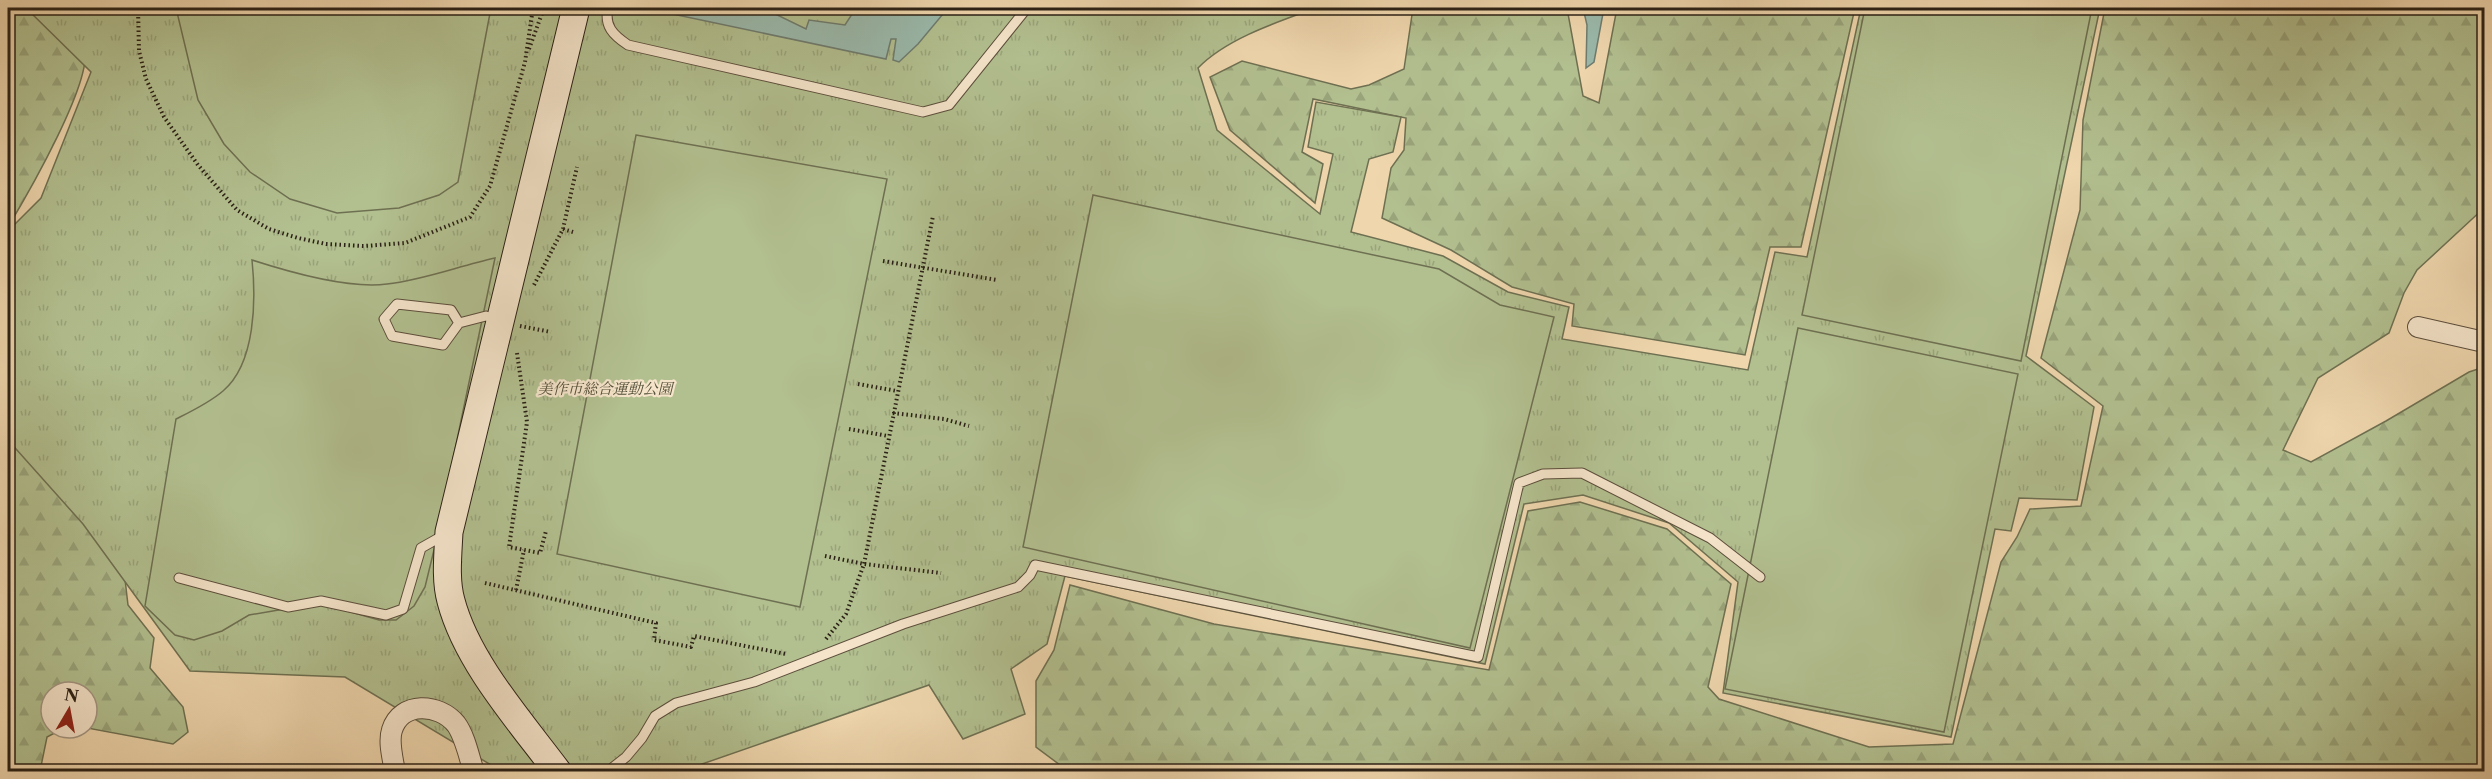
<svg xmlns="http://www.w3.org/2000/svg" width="2492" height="779" font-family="'Libre Caslon Text','Noto Serif JP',serif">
  <defs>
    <pattern id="forest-firs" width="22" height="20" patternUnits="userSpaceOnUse" patternTransform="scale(1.5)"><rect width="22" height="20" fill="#b2bf8f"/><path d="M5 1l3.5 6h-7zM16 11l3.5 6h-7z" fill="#99a47b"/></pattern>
    <pattern id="park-tufts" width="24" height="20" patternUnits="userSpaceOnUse" patternTransform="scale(1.5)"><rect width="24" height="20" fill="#b2bf8f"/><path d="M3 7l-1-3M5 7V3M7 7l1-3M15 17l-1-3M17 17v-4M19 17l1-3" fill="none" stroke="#99a47b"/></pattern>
  </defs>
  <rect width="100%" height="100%" fill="#efd6ad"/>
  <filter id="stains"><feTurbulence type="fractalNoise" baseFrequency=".00333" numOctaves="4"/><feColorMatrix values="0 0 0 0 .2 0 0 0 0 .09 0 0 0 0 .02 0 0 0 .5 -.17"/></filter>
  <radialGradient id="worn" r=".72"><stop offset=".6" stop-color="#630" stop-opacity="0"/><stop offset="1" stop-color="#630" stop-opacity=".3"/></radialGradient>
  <!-- forest -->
  <g fill="url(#forest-firs)" stroke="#6e7052" stroke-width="1.5">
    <path d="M8 8H59C67 19 79 33 84 46 96 77 26 197 8 227Z"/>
    <polygon points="1413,8 1567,8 1583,96 1599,103 1617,8 1855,8 1801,247 1770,247 1745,355 1572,326 1574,304 1512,287 1451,250 1382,218 1391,168 1404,150 1406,118 1313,99 1302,152 1323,164 1315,203 1230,130 1210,77 1242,61 1351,89 1369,85 1404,69"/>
    <polygon points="2105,8 2484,8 2484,208 2417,270 2404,293 2389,333 2318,378 2283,450 2311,462 2386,421 2469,372 2484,367 2484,771 1208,772 1186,767 1173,772 1068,771 1036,747 1036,681 1054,650 1070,585 1214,624 1489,670 1528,511 1580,502 1667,529 1731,584 1708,687 1719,699 1869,747 1953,744 2001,562 2017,537 2030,509 2081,506 2103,406 2041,358 2080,210 2083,120"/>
    <polygon points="8,377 121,545 128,605 154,638 150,668 183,707 188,732 173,744 87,728 87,692 51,692 51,728 64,728 47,737 40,771 8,771"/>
  </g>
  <!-- park -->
  <path fill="url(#park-tufts)" stroke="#6e7052" stroke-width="1.5" d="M26 8H1316C1277 22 1226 39 1198 68L1217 130 1320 214 1333 154 1308 147 1316 102 1401 117 1393 152 1369 159 1351 232 1443 256 1508 292 1569 307 1562 339 1748 370 1775 252 1807 257 1861 8H2100L2026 356 2094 407 2077 500 2019 498 2011 531 1995 529 1951 737 1723 693 1738 582 1669 523 1583 495 1524 504 1485 664 1065 576 1047 644 1011 669 1025 714 963 739 929 685 682 771H501L345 677 190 671 83 524 8 440V231L41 198 91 72Z"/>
  <!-- pitch -->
  <g fill="#b2bf8f" stroke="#6e7052" stroke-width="1.5">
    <polygon points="176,8 491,8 458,182 439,195 399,208 337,213 290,199 250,172 224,144 198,100"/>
    <polygon points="1865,8 2092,8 2021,361 1802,315"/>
    <polygon points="636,135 887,179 800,607 557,554"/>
    <polygon points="1093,195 1439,269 1500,305 1554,317 1470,648 1023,547"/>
    <path d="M495 258 434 550 425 587 414 606 396 620H379L319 603 249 615 222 631 194 640 175 635 145 606 176 419C192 411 209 403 223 391 256 363 256 299 252 260 289 272 349 289 387 284 423 280 459 266 495 258Z"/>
    <polygon points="1798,328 2018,374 1944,732 1725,689"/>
  </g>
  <!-- water -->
  <g fill="#9ab9ab" stroke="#6e7c6f" stroke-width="1.5">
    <polygon points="644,8 754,8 765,9 806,29 809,20 845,25 856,8 948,8 918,44 899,62 893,60 896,39 891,39 886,59"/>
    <polygon points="1583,8 1604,8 1594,62 1586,68 1587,25"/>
  </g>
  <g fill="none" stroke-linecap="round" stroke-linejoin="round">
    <defs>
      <g id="lane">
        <path d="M608 8C604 26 613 35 628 45L923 112 949 105 1027 8"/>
        <polyline points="459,323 451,310 397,304 384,319 392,336 443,345 459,323 486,316 499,320"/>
        <polyline points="179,578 288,607 321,601 386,615 403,609 421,548 444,535"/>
        <polyline points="607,772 626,757 642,738 655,716 676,703 754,682 903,624 1018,587 1030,575 1035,565 1478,657 1519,483 1543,474 1582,473 1710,538 1760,577"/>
      </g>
      <g id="street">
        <polyline points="2418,327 2484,342"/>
        <path d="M395 772C393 759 388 742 392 730 401 701 439 703 456 724 465 736 469 757 474 772"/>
      </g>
      <path id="secondary" d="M558 772C520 721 467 662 451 601 445 580 448 554 449 532L576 8"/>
    </defs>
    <!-- lane casing -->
    <use href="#lane" stroke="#5c4e3c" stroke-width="11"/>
    <!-- street casing -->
    <use href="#street" stroke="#5c4e3c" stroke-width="22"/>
    <!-- secondary casing -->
    <use href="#secondary" stroke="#2b2116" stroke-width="29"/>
    <!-- path -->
    <g stroke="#2b2116" stroke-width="4" stroke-dasharray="1.5 3" stroke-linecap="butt">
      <polyline points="138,8 139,51 146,79 164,117 198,165 237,210 269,229 298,238 326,244 364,246 405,243 470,217 490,186 525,62 533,8"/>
      <polyline points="529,49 544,8"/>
      <polyline points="563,229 573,232"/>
      <polyline points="883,261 997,280"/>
      <polyline points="534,285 563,229 577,167"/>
      <polyline points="520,326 551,332"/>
      <polyline points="517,353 527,422 509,547 540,553 546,531"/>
      <polyline points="858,384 897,391"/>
      <polyline points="893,413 944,419 969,426"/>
      <polyline points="849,429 888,436"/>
      <polyline points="825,556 864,564 941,573"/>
      <polyline points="485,583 656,623 654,640 691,647 694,636 786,654"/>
      <polyline points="516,590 524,550"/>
      <polyline points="826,639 846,614 864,564 933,216"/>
    </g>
    <!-- lane -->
    <use href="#lane" stroke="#f5e4ca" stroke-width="9"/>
    <!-- street -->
    <use href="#street" stroke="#f5e4ca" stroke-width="20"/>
    <!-- secondary -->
    <use href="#secondary" stroke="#f5e4ca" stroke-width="27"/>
  </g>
  <g text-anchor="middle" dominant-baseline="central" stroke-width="4.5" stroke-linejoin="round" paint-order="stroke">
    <!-- park labels -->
    <g font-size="15" font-style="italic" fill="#54503a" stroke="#f5e4ca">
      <text x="605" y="388">美作市総合運動公園</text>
    </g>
  </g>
  <!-- margin -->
  <rect width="2492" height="779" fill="none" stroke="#efd6ad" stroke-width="30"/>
  <rect x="9" y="9" width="2474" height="761" fill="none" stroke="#2b2116" stroke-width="3"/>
  <rect x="15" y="15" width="2462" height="749" fill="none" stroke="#2b2116" stroke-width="1.5"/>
  <!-- north arrow -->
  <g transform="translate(69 710) rotate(10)"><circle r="28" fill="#f5e4ca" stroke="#a49682" stroke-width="1.5"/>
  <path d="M0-4.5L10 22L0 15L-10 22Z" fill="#8f2418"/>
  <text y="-9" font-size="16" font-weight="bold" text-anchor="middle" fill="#2b2116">N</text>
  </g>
  <rect width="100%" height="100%" filter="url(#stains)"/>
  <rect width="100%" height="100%" fill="url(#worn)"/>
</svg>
